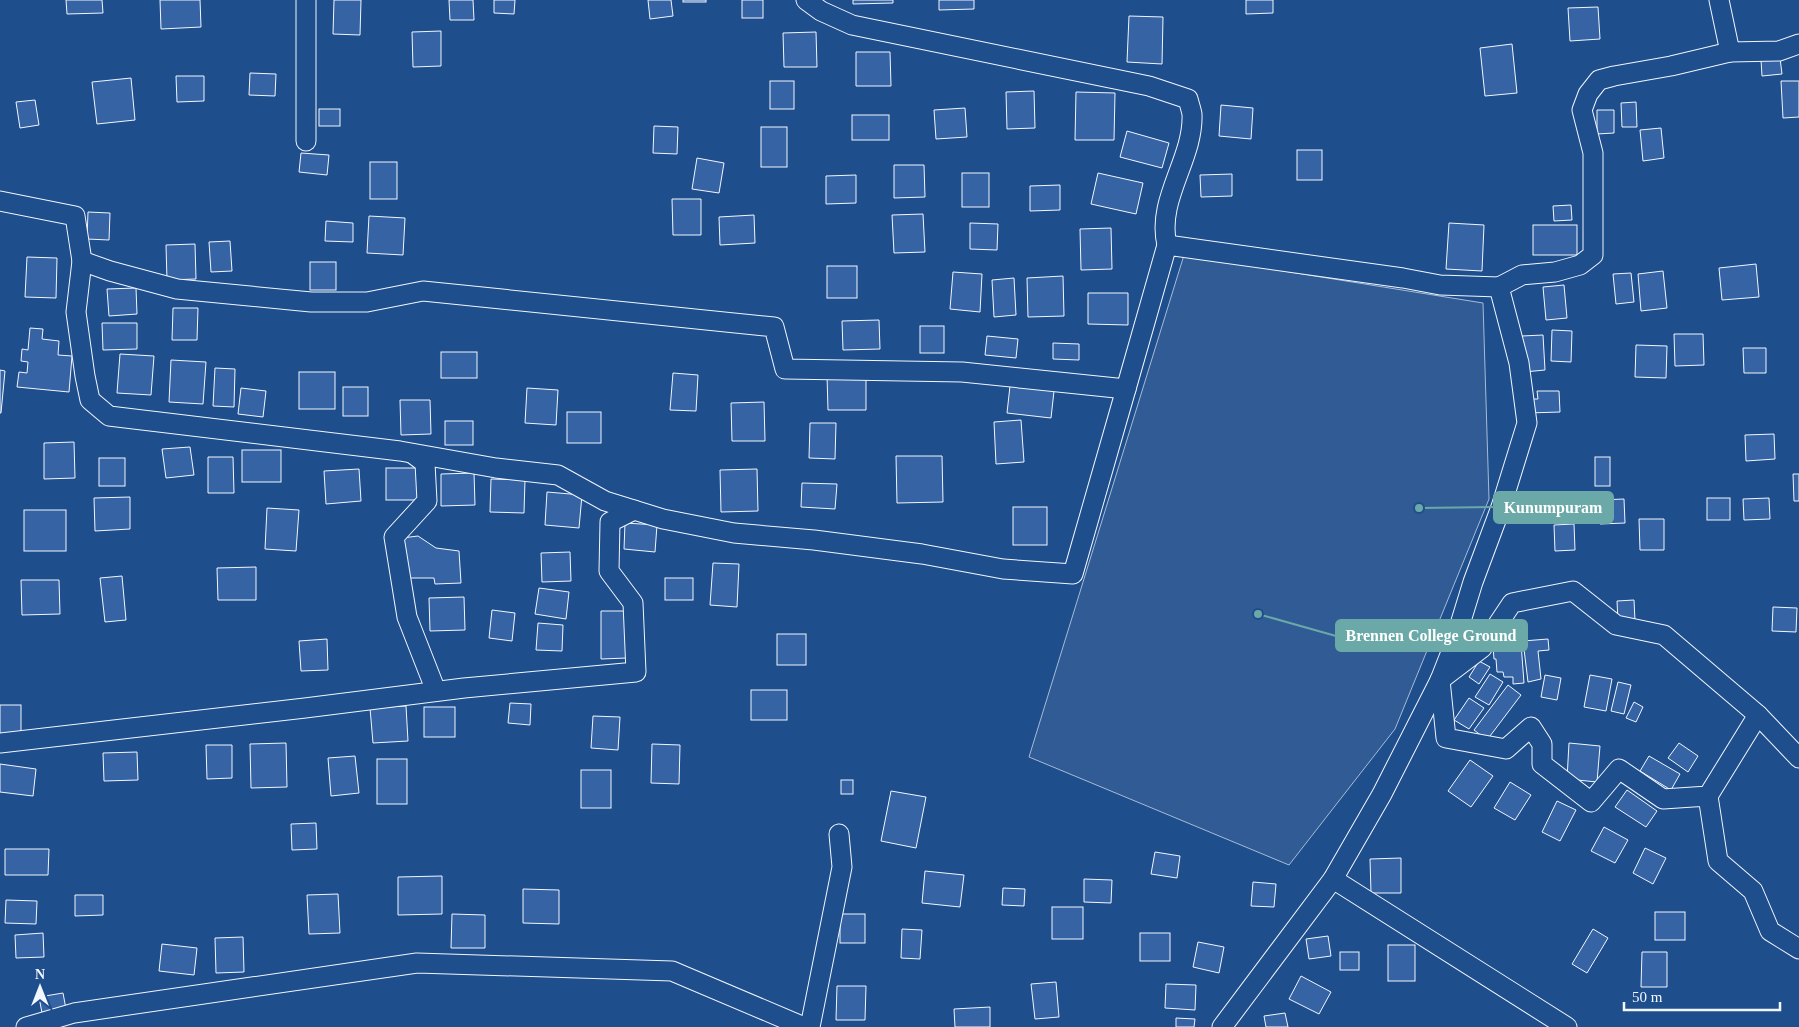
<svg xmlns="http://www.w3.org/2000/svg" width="1799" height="1027" font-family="Georgia,serif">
  <rect width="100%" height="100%" fill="#1f4e8c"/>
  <!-- built -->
  <polygon fill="#305b95" stroke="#a8bbd7" points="1184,255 1483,303 1489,499 1395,729 1289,865 1029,757"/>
  <!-- building -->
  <g fill="#3563a3" stroke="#f2f6ff">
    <polygon points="66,0 102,0 103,13 67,14"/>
    <polygon points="160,0 200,0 201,27 161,29"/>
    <polygon points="334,0 361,0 360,35 333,34"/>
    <polygon points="449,0 473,0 474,20 450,20"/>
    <polygon points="494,0 515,0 514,14 494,13"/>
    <polygon points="648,0 671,0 673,16 650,19"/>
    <rect x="683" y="0" width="23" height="2"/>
    <rect x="742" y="0" width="21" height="18"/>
    <polygon points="853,0 893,0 893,3 853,4"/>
    <polygon points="939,0 974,0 974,9 939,10"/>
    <polygon points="1246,0 1273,0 1273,13 1246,14"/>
    <polygon points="1598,7 1600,39 1570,41 1568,8"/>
    <polygon points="1129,16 1163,17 1162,64 1127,62"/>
    <polygon points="441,31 441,66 413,67 412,32"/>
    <polygon points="816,32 817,67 784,67 783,33"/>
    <polygon points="1512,44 1517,93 1485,96 1480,48"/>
    <polygon points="856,52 890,52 891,86 856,86"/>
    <polygon points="1780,58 1782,74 1762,76 1761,60"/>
    <polygon points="250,73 276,74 275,96 249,95"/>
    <polygon points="176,76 204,76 204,101 177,102"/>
    <polygon points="131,78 135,120 97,124 92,82"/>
    <rect x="770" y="81" width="24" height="28"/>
    <polygon points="1781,81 1799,81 1799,117 1783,118"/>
    <polygon points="1034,91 1035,128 1007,129 1006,92"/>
    <polygon points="1076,92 1115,93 1114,140 1075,140"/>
    <polygon points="35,100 39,125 20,128 16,102"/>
    <polygon points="1636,102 1637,127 1622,127 1621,103"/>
    <polygon points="1221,105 1253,108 1251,139 1219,136"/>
    <polygon points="965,108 967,137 936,139 934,110"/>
    <rect x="319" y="109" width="21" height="17"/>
    <polygon points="1597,110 1614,110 1614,133 1597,134"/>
    <rect x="852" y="115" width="37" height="25"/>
    <polygon points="654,126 678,127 677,154 653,153"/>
    <rect x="761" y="127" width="26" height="40"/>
    <polygon points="1661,128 1664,158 1643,161 1640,130"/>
    <polygon points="1127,131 1169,143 1162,168 1120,157"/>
    <rect x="1297" y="150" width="25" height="30"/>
    <polygon points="301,153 329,155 327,175 299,172"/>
    <polygon points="697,158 724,163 719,193 692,189"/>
    <rect x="370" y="162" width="27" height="37"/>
    <polygon points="894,165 924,165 925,197 894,198"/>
    <rect x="962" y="173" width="27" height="34"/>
    <polygon points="1098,173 1143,183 1136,214 1091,204"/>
    <polygon points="1232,174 1232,196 1201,197 1200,175"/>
    <polygon points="856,175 856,203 826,204 826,176"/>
    <polygon points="1060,185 1060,210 1030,211 1030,186"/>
    <polygon points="672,199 701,199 701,235 673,235"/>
    <polygon points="1571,205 1572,220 1554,221 1553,206"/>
    <polygon points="88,212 110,213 109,240 87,239"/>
    <polygon points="923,214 925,252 894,253 892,215"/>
    <polygon points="754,215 755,243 720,245 719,217"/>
    <polygon points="369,216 405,218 403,255 367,253"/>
    <polygon points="326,221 353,223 353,242 325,241"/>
    <polygon points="970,223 998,224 997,250 970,249"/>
    <polygon points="1449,223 1484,225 1482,271 1446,269"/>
    <rect x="1533" y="225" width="44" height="30"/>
    <polygon points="1111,228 1112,269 1081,270 1080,229"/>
    <polygon points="230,241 232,271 211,272 209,242"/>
    <polygon points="195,244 196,279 167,280 166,245"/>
    <polygon points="27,257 57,258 56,298 25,297"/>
    <rect x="310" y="262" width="26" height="28"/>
    <polygon points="1756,264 1759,297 1722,300 1719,268"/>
    <rect x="827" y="266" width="30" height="32"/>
    <polygon points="1663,271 1667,308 1641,311 1638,274"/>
    <polygon points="953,272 982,274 980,312 950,309"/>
    <polygon points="1631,273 1634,302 1616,304 1613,274"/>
    <polygon points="1063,276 1064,316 1028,317 1027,278"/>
    <polygon points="1014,278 1016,315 994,317 992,280"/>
    <polygon points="1564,285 1567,318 1546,320 1543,287"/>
    <polygon points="136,288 137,314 109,316 107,289"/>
    <polygon points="1088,293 1128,293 1128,325 1088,324"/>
    <polygon points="173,308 198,308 197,340 172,340"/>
    <polygon points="879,320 880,349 843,350 842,321"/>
    <polygon points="102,323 137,323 137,349 103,350"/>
    <rect x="920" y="326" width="24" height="27"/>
    <polygon points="30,328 43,329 42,339 59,341 58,355 72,356 69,392 17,387 19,372 27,373 28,362 21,361 22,349 28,350"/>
    <polygon points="1552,330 1572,331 1571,362 1551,361"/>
    <polygon points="1674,334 1703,334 1704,365 1675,366"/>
    <polygon points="1543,335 1545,370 1524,372 1522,336"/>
    <polygon points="987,336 1018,339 1016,358 985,355"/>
    <polygon points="1053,343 1079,344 1079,360 1053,359"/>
    <polygon points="1636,345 1667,346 1666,378 1635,377"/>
    <polygon points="1743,348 1766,348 1766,373 1744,373"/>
    <rect x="441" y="352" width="36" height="26"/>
    <polygon points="120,354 154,356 151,395 117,393"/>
    <polygon points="171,360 206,362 203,404 169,402"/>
    <polygon points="215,368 235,369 234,407 213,406"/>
    <polygon points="0,370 5,371 1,413 0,413"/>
    <rect x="299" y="372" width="36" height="37"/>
    <polygon points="673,373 698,375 696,411 670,410"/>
    <polygon points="866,374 866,410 828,410 827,375"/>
    <polygon points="1010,386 1054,391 1051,418 1007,413"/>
    <rect x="343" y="387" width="25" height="29"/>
    <polygon points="241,388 266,391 263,417 238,414"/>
    <polygon points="527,388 558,390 556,425 525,423"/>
    <polygon points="1537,391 1559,391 1560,412 1528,413 1528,399 1538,399"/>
    <polygon points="400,400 430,400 431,434 401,435"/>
    <polygon points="764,402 765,441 732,441 731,403"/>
    <rect x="567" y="412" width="34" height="31"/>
    <polygon points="1021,420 1024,462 996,464 994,422"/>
    <rect x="445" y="421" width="28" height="24"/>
    <polygon points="810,423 836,423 835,459 809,458"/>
    <polygon points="1774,434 1775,459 1746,461 1745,435"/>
    <polygon points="74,442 75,478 44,479 44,443"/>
    <polygon points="190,447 194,475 166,478 162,449"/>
    <rect x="242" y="450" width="39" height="32"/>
    <polygon points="896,456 942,456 943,502 897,503"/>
    <polygon points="208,457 233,457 234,493 208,493"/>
    <rect x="1595" y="457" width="15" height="29"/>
    <rect x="99" y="458" width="26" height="28"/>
    <rect x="386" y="468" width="35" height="32"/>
    <polygon points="359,469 361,501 326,504 324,471"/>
    <polygon points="757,469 758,511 721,512 720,470"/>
    <polygon points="474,473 475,505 441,506 441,474"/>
    <polygon points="1793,474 1799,474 1799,501 1794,501"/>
    <polygon points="491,479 525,480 524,513 490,512"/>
    <polygon points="802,483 837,484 835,509 801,507"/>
    <polygon points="547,492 582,495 579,528 545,525"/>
    <polygon points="130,497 130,529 95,531 94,498"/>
    <rect x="1707" y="498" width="23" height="22"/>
    <polygon points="1769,498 1770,519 1744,520 1743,499"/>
    <polygon points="1624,499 1625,523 1600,524 1600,500"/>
    <rect x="1013" y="507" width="34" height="38"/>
    <polygon points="267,508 299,510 296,551 265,549"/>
    <rect x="24" y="510" width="42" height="41"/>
    <polygon points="1639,519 1664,519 1664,550 1640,550"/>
    <polygon points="625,523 657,525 655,552 624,549"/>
    <polygon points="1574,524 1575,550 1555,551 1554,525"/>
    <polygon points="418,536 436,548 459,551 461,583 435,584 434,578 406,578 402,538"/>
    <polygon points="570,552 571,581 542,582 541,553"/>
    <polygon points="713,563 739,564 737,607 710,605"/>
    <polygon points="256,567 256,600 218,600 217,568"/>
    <polygon points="122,576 126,620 105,622 100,578"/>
    <rect x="665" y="578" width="28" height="22"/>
    <polygon points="21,580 59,580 60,614 22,615"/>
    <polygon points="539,588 569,592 566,619 535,614"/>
    <polygon points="464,597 465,630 430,631 429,598"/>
    <polygon points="1634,600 1635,621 1618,622 1617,601"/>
    <polygon points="1773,607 1797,608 1796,632 1772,631"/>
    <polygon points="492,610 515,613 512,641 489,638"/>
    <polygon points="601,611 626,611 627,658 601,659"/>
    <polygon points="538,623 563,625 562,651 536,650"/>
    <rect x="777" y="634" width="29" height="31"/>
    <polygon points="327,639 328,670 301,671 299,641"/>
    <polygon points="1548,639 1549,650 1538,651 1541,679 1528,682 1523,641"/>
    <polygon points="1521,643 1524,683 1513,684 1513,677 1504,677 1503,672 1497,672 1496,659 1494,659 1493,646"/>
    <polygon points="1479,661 1490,667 1479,684 1469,677"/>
    <polygon points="1490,674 1503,682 1489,705 1475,697"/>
    <polygon points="1545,675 1561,678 1557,700 1541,697"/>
    <polygon points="1590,675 1612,679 1606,711 1584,707"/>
    <polygon points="1618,682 1631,685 1624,714 1611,711"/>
    <polygon points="1508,685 1521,695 1487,740 1474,730"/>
    <rect x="751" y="690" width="36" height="30"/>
    <polygon points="1469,698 1484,708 1469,729 1454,720"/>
    <polygon points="1634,702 1643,707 1636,722 1626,718"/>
    <polygon points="510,703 531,704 530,725 508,723"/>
    <rect x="0" y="705" width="21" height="31"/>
    <polygon points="406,706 408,741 373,743 370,708"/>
    <rect x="424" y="707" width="31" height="30"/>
    <polygon points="593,716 620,717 618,750 591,748"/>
    <polygon points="286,743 287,787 251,788 250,744"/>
    <polygon points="1569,743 1600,746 1597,782 1567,779"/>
    <polygon points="1679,743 1698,756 1688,772 1668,758"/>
    <polygon points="652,744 680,745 679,784 651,783"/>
    <polygon points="206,745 232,745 232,778 207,779"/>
    <polygon points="137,752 138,780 104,781 103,753"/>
    <polygon points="355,756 359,793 331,796 328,758"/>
    <polygon points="1649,756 1680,774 1671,790 1640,771"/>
    <rect x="377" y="759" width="30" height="45"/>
    <polygon points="1470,760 1493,776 1471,807 1448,791"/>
    <polygon points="0,764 36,769 33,796 0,792"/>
    <rect x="581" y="770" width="30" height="38"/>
    <rect x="841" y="780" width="12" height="14"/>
    <polygon points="1510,782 1531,795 1515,820 1494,808"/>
    <polygon points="1627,790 1657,811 1646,827 1615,807"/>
    <polygon points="891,791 926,797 916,848 881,841"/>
    <polygon points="1557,801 1576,810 1560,841 1542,832"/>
    <polygon points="316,823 317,849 292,850 291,824"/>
    <polygon points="1604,827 1628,840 1615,863 1591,851"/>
    <polygon points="1645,848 1666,858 1653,884 1633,873"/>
    <polygon points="5,849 49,849 48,875 5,875"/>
    <polygon points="1155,852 1180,856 1177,878 1151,874"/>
    <polygon points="1401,858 1401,893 1371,893 1370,859"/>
    <polygon points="925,871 964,875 960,907 922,903"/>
    <polygon points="442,876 442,914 398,915 398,877"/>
    <polygon points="1084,879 1112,880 1111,903 1084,902"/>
    <polygon points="1253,882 1276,884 1274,907 1251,906"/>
    <polygon points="1003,888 1025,889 1024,906 1002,905"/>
    <polygon points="523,889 559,890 559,924 523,923"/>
    <polygon points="338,894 340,933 309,934 307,895"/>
    <polygon points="75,895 103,895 103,915 75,916"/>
    <polygon points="6,900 37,901 36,924 5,923"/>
    <rect x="1052" y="907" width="31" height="32"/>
    <rect x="1655" y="912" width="30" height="28"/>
    <polygon points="452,914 485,915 485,948 451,948"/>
    <rect x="840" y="914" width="25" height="29"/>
    <polygon points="902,929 922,930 920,959 901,958"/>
    <polygon points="1593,929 1608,938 1587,973 1572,964"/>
    <polygon points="43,933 44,957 16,958 15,935"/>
    <rect x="1140" y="933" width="30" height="28"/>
    <polygon points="1328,936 1331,956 1309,959 1306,939"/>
    <polygon points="243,937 244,972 216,973 215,938"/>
    <polygon points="1198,942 1224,947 1219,973 1193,967"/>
    <polygon points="162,944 197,948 194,975 159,971"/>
    <rect x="1388" y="945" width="27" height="36"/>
    <rect x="1340" y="952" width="19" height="18"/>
    <polygon points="1642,952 1667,952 1667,987 1641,987"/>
    <polygon points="1301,976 1331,992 1319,1014 1289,999"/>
    <polygon points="1056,982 1059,1017 1035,1019 1031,984"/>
    <polygon points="1166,984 1196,985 1195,1010 1165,1008"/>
    <polygon points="837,986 866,986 865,1020 836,1020"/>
    <polygon points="63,993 66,1009 42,1013 39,997"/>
    <polygon points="990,1007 990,1027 955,1027 954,1009"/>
    <polygon points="1285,1013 1288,1027 1266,1027 1264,1016"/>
    <polygon points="1176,1018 1195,1019 1194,1027 1176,1027"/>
  </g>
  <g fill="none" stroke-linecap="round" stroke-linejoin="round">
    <defs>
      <g id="street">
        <path d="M806 0 821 11 852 25 1149 86 1188 99C1189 103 1191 109 1192 114 1194 159 1156 199 1167 245"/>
        <polyline points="1719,0 1730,52 1779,51 1799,44"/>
        <polyline points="306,141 306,0"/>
        <polyline points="0,201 75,216 82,261 110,271 177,289 311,302 367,302 423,291 774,327 785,369 962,372 1126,389 1167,245 1403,278 1440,285 1499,287"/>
        <polyline points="82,261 76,312 85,376 90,400 109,416 400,451 496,468 558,475 605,501 663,519 734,533 814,540 922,554 1003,569 1073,574 1126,389"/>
        <polyline points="413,454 425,463 427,501 394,537 407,617 436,691"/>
        <polyline points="1758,715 1799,758"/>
        <polyline points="0,743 305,708 464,688 636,672 633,603 609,571 610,522 634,510"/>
        <polyline points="1708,796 1758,715 1664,635 1616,625 1573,591 1512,603 1482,648 1440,680 1446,738 1506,749 1531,727 1542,744 1542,764 1591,802 1619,769 1663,799 1708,796 1718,861 1753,891 1770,931 1799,949"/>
        <polyline points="1333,879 1567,1027"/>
        <polyline points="26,1027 74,1013 417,963 672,971 804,1027"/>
        <polyline points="810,1027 842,867 839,834"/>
        <polyline points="1222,1027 1333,879 1382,794 1440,680 1453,647 1473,582 1501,507 1527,423 1519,363 1499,287 1522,275 1555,272 1580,265 1593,255 1593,153 1582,110 1588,94 1599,80 1614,76 1671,66 1730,52"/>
      </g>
    </defs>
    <!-- street casing -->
    <use href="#street" stroke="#f2f6ff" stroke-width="21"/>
    <!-- street -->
    <use href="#street" stroke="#1f4e8c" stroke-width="19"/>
  </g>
  <!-- callouts -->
  <path fill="none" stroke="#6aa9a8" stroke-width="2" d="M1419 508L1494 507M1258 614L1336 636"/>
  <g fill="#6aa9a8" stroke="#1f4e8c" stroke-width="2">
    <circle cx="1419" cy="508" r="5"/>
    <circle cx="1258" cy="614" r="5"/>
  </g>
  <g fill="#6aa9a8" stroke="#6aa9a8" stroke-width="2">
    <rect x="1494" y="492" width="119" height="31" rx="5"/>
    <rect x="1336" y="620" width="191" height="31" rx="5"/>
  </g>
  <g font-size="16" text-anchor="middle" font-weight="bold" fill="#fff">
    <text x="1553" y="513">Kunumpuram</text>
    <text x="1431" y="641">Brennen College Ground</text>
  </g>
  <!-- north arrow -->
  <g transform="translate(40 987)" stroke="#1f4e8c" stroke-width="4" paint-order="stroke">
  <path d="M0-4L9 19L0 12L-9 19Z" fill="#f2f6ff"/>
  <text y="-8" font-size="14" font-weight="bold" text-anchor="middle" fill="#f2f6ff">N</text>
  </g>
  <!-- scale -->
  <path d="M1624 1002v8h156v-8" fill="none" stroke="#f2f6ff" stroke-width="2.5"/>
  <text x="1632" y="1002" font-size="15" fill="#f2f6ff" stroke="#1f4e8c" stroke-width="4" paint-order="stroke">50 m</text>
</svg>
